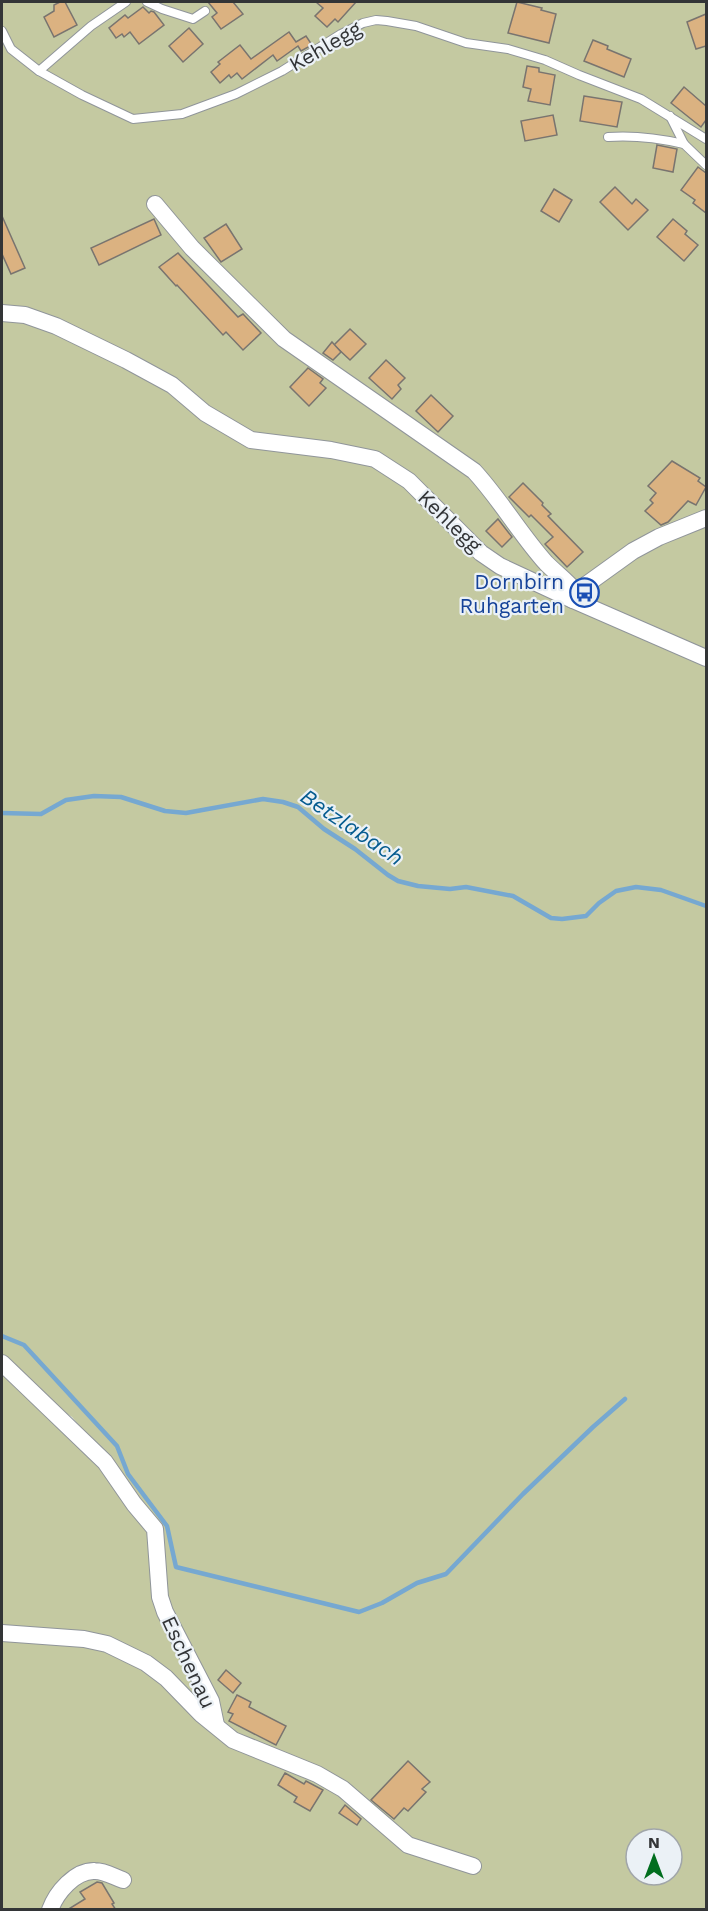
<svg xmlns="http://www.w3.org/2000/svg" width="708" height="1911" font-family="'Work Sans',sans-serif">
  <rect width="100%" height="100%" fill="#ebf1f6"/>
  <!-- green -->
  <path fill="#c4c9a1" fill-rule="evenodd" d="M2 2H706V1909H2V1371L85 1449 149 1535 165 1602 162 1542 106 1458 72 1417 56 1407 2 1356ZM636 1839H672V1875H636Z"/>
  <g fill="none" stroke-linecap="round" stroke-linejoin="round">
    <!-- stream -->
    <g stroke="#76a8d1" stroke-width="4.5">
      <polyline points="2,813 41,814 66,800 94,796 121,797 165,811 186,813 263,799 283,802 298,807 324,829 355,849 388,875 398,881 418,886 450,889 466,887 513,896 551,918 562,919 586,916 599,903 616,891 636,887 661,890 706,906"/>
      <polyline points="2,1336 24,1345 117,1446 128,1474 167,1526 176,1567 359,1612 382,1603 417,1583 446,1574 523,1494 593,1427 625,1399"/>
    </g>
  </g>
  <!-- building -->
  <g fill="#dbb281" stroke="#79746f" stroke-width="1.5">
    <polygon points="60,2 65,2 77,25 54,37 44,17 54,11 54,5"/>
    <polygon points="208,2 233,2 243,14 221,29 212,17 217,13"/>
    <polygon points="316,2 356,2 338,22 335,19 327,27 315,16 323,8"/>
    <polygon points="517,2 542,8 541,10 556,14 549,43 508,33"/>
    <polygon points="143,7 149,13 151,11 154,12 164,25 139,44 130,32 124,37 122,34 116,38 109,28 125,15 128,18"/>
    <polygon points="706,14 706,46 696,49 687,22"/>
    <polygon points="189,28 203,44 183,62 169,46"/>
    <polygon points="289,32 296,42 306,36 312,45 301,51 298,46 277,61 273,55 242,79 237,73 231,78 229,75 220,83 211,72 220,64 218,62 240,45 251,59"/>
    <polygon points="593,40 608,46 607,49 631,59 624,77 584,61"/>
    <polygon points="527,66 539,68 539,72 555,75 550,105 528,101 531,89 523,87"/>
    <polygon points="684,87 706,106 706,120 701,127 671,103"/>
    <polygon points="584,96 622,102 617,127 580,121"/>
    <polygon points="553,115 557,135 525,141 521,121"/>
    <polygon points="657,145 677,149 673,172 653,168"/>
    <polygon points="698,167 706,173 706,213 693,203 695,200 681,190"/>
    <polygon points="615,187 632,204 636,199 648,210 628,230 600,202"/>
    <polygon points="554,189 572,200 559,222 541,211"/>
    <polygon points="2,216 25,268 11,274 2,254"/>
    <polygon points="154,219 161,235 99,265 91,248"/>
    <polygon points="673,219 687,231 685,234 698,245 684,261 657,237"/>
    <polygon points="226,224 242,249 221,262 204,238"/>
    <polygon points="178,253 238,317 243,314 261,333 243,350 226,332 223,335 177,285 176,286 159,267"/>
    <polygon points="350,329 366,344 350,360 334,345"/>
    <polygon points="332,342 341,352 333,360 323,353"/>
    <polygon points="386,360 405,378 398,385 401,389 392,399 369,378"/>
    <polygon points="308,368 323,379 320,383 326,388 309,406 290,387"/>
    <polygon points="431,395 453,416 438,432 416,411"/>
    <polygon points="672,461 700,478 698,481 706,487 696,505 688,501 668,522 661,525 645,511 653,503 650,500 656,493 648,486"/>
    <polygon points="523,483 543,503 542,505 551,514 548,516 583,552 567,567 545,544 553,537 531,515 529,517 509,497"/>
    <polygon points="498,519 512,537 502,547 486,531"/>
    <polygon points="226,1670 241,1683 233,1693 218,1680"/>
    <polygon points="237,1695 251,1702 249,1707 286,1726 276,1745 229,1721 233,1714 228,1712"/>
    <polygon points="408,1761 430,1782 422,1789 426,1792 408,1811 404,1808 394,1819 371,1800"/>
    <polygon points="285,1773 304,1784 306,1781 323,1790 310,1811 294,1802 297,1797 278,1785"/>
    <polygon points="345,1805 361,1819 357,1825 339,1813"/>
    <polygon points="97,1882 102,1883 114,1903 112,1904 116,1910 67,1910 85,1899 80,1892"/>
  </g>
  <g fill="none" stroke-linecap="round" stroke-linejoin="round">
    <defs>
      <g id="service">
        <polyline points="147,2 162,9 193,19 205,11"/>
        <polyline points="2,31 11,49 39,71 82,95 133,119 182,114 236,94 282,71 341,34 363,23 376,20 387,21 416,26 466,43 508,49 545,60 579,75 641,99 706,139"/>
        <polyline points="39,71 91,26 126,2"/>
        <polyline points="670,116 684,144 706,165"/>
        <path d="M608 137C635 135 658 138 684 144"/>
      </g>
      <g id="minor">
        <path d="M155 204 192 248 284 339 474 471C500 499 520 534 546 563 556 573 567 581 576 592"/>
        <polyline points="2,313 25,315 56,326 126,360 172,385 205,413 251,440 331,450 375,459 409,481 481,553 500,566 573,600 706,658"/>
        <polyline points="573,600 576,592 633,551 659,537 706,518"/>
        <polyline points="2,1363 105,1462 134,1504 155,1529 160,1597 165,1612 211,1701 216,1725"/>
        <polyline points="2,1633 84,1639 107,1644 146,1663 166,1678 201,1714 233,1740 317,1774 343,1789 408,1845 473,1866"/>
        <path d="M50 1910C56 1893 75 1870 95 1871 105 1871 114 1877 123 1880"/>
      </g>
    </defs>
    <!-- service casing -->
    <use href="#service" stroke="#90959a" stroke-width="10"/>
    <!-- minor casing -->
    <use href="#minor" stroke="#90959a" stroke-width="18"/>
    <!-- service -->
    <use href="#service" stroke="#fff" stroke-width="8"/>
    <!-- minor -->
    <use href="#minor" stroke="#fff" stroke-width="16"/>
  </g>
  <!-- icons -->
  <defs>
    <symbol id="bus-ring" viewBox="-11 -11 22 22"><circle r="9.5" fill="#ebf1f6" stroke="#1a4fb4" stroke-width="1.5"/><path d="M-5-6H5V4H4V6H2V4H-2V6H-4V4H-5ZM-3.5-4V0h7V-4ZM-3.5 1.2v1.5H-2V1.2ZM2 1.2v1.5H3.5V1.2Z" fill="#1a4fb4"/></symbol>
  </defs>
  <g fill-rule="evenodd">
    <use href="#bus-ring" x="568" y="576" width="33" height="33"/>
  </g>
  <g text-anchor="middle" dominant-baseline="central" stroke-width="4.5" stroke-linejoin="round" paint-order="stroke">
    <!-- street labels -->
    <g font-size="21" fill="#333537" stroke="#ebf1f6">
      <text transform="translate(325 46) rotate(-30)">Kehlegg</text>
      <text transform="translate(450 521) rotate(44)">Kehlegg</text>
      <text transform="translate(189 1662) rotate(65)">Eschenau</text>
    </g>
    <!-- transit labels -->
    <g font-size="21" fill="#164399" stroke="#ebf1f6" text-anchor="end">
      <text x="564" y="581">Dornbirn<tspan x="564" dy="24">Ruhgarten</tspan></text>
    </g>
    <!-- water labels -->
    <g font-size="22" font-style="italic" fill="#055b8f" stroke="#ebf1f6">
      <text transform="translate(352 827) rotate(34)">Betzlabach</text>
    </g>
  </g>
  <!-- border -->
  <rect width="708" height="1911" fill="none" stroke="#333537" stroke-width="6"/>
  <!-- north arrow -->
  <g transform="translate(654 1857)"><circle r="28" fill="#ebf1f6" stroke="#a1a6aa" stroke-width="1.5"/>
  <path d="M0-4.5L10 22L0 15L-10 22Z" fill="#016e1f"/>
  <text y="-9" font-size="16" font-weight="bold" text-anchor="middle" fill="#333537">N</text>
  </g>
</svg>
